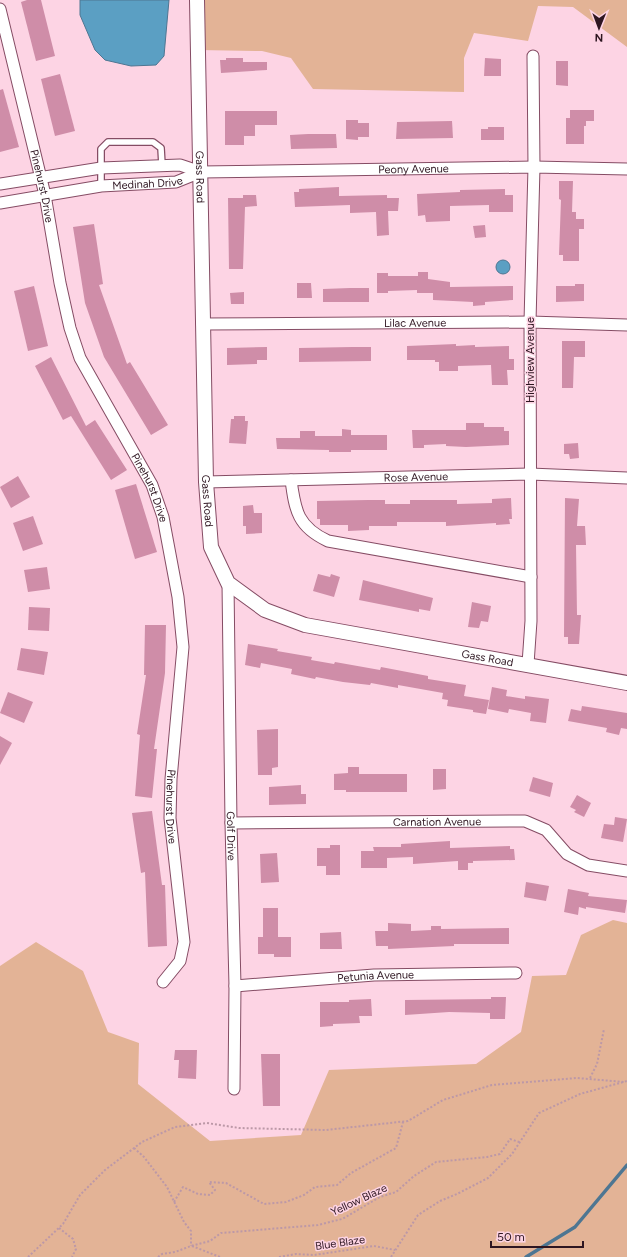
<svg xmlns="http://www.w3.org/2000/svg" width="627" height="1257" font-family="Figtree,sans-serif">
  <rect width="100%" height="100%" fill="#fdd4e4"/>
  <!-- green -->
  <g fill="#e3b396">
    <polygon points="197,0 627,0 627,47 573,7 538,6 528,41 474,33 464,58 464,92 313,89 291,58 262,51 198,50"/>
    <polygon points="613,920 627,923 627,1257 0,1257 0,966 36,942 83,971 108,1032 139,1043 138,1084 210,1141 301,1135 329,1070 476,1064 521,1032 532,976 566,975 581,935"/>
  </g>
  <!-- water -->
  <g fill="#5b9fc3" stroke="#4e7692">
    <polygon points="80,0 169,0 164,56 156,65 131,66 105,60 95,50 80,15"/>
    <circle cx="503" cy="267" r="7"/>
  </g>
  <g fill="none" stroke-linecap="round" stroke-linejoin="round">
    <!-- stream -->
    <polyline stroke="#4e7692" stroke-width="3.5" points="526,1257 575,1227 627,1165"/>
  </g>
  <!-- building -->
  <g fill="#cf8da8">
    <polygon points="27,0 41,0 55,56 36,61 21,2"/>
    <polygon points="226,58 243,58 243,62 267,62 267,70 221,73 220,60 226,60"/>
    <polygon points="485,58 501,59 501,76 484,76"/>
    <polygon points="556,61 568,61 568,86 556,85"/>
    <polygon points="60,74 75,131 55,136 41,79"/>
    <polygon points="3,89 19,147 0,152 0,90"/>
    <polygon points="570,110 594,110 594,121 586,121 586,126 584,126 584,144 566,144 566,118 570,118"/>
    <polygon points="225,111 277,111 277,125 255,125 255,136 244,136 244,145 225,145"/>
    <polygon points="346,120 358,120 358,123 369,123 369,137 358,137 358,140 346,139"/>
    <polygon points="452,121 453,138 396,139 397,122"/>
    <polygon points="488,127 504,127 504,140 481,140 481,129 488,129"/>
    <polygon points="308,134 336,134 337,148 291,149 290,135"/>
    <polygon points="559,181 573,181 572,212 576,212 576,219 584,219 584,229 579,229 579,261 563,261 563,255 559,255 561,200 559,199"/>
    <polygon points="339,187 339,196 387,195 387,198 399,198 398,211 388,211 389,235 377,236 376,212 350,213 350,205 295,207 294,192 299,192 299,189"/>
    <polygon points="505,189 505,195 513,195 513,212 489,212 489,205 450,206 450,221 426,222 425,215 418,216 417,194 460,192 460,190"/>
    <polygon points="243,195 256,195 257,206 245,207 243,269 229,269 228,198 243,198"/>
    <polygon points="94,224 103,284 99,285 127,364 130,362 168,425 151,435 104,357 85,303 73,227"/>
    <polygon points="485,225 486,237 475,238 473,226"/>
    <polygon points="418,272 428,272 428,279 450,282 450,287 513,286 513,300 485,302 485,305 473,306 473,302 433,300 433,293 417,293 417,290 388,291 388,293 377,293 377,273 388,273 388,276 418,276"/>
    <polygon points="297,283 311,283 312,298 297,298"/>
    <polygon points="575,284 584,284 584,301 556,302 556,286 575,286"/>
    <polygon points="34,286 48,346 28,351 14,291"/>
    <polygon points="350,288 369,288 369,302 323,302 323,289"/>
    <polygon points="244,292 244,304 231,304 230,293"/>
    <polygon points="562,341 585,341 585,357 574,357 573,388 562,388"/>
    <polygon points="456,344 456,346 475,345 475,347 509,346 509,359 514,359 514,370 507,370 508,385 492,385 491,365 458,366 458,371 439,371 439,362 435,362 435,360 407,360 407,346"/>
    <polygon points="267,347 267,360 257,360 257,364 227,365 227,348"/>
    <polygon points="352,347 371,347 371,361 299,362 299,348"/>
    <polygon points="51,357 86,426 95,420 127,470 111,480 71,416 63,420 35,366"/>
    <polygon points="234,416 245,416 245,421 248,421 246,444 229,443 231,419 234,419"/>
    <polygon points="466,423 484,423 484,427 504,427 504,431 509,431 509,445 466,447 446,446 446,444 424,445 424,448 413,448 412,430 466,430"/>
    <polygon points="342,429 351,430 351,435 387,435 387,450 351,450 351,452 329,452 329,450 277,449 276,438 300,438 300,431 315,431 315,436 342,436"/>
    <polygon points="578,443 579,458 570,459 569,454 564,454 564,444"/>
    <polygon points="18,476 30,497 11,508 0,487"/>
    <polygon points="136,484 157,552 135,559 115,490"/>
    <polygon points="511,498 512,519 509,519 510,524 496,525 496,523 446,526 446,522 397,522 397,526 369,526 369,530 348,531 348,525 320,525 320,519 317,519 317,501 368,500 385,500 385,504 410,504 410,500 457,500 457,504 492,503 492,499"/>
    <polygon points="565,498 579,499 577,526 585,526 586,545 576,545 577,615 581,615 579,644 568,644 568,637 564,637"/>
    <polygon points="253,505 254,513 262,513 262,533 246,534 246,526 243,526 243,506"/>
    <polygon points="33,516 43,544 23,551 13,523"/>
    <polygon points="47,567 50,589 28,592 24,570"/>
    <polygon points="318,574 330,577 331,574 340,577 334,597 313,591"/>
    <polygon points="363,580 433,598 430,611 419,609 419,612 359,600"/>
    <polygon points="472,602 491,606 488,622 481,621 479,628 468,627"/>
    <polygon points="29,607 50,608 49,631 28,630"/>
    <polygon points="145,625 166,625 165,673 154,749 157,749 152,798 135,796 140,735 137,734 146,675 144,675"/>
    <polygon points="248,644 278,649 277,651 312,657 311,660 334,664 335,662 380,670 381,667 428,676 428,679 466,685 464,696 489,700 486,714 473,712 473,710 447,706 448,700 442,699 443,693 398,685 398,688 371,683 370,685 343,682 316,677 315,679 291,674 292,669 261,663 260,668 245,665"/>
    <polygon points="21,648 48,652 44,675 17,670"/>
    <polygon points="492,687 507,690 506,696 525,699 525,696 549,699 546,723 530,721 531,713 509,709 508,713 488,709"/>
    <polygon points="8,692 33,702 24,723 0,713"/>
    <polygon points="582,706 627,713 627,729 621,728 619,735 606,732 607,728 568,721 571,709 581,711"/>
    <polygon points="278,729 278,767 272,768 272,775 258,775 257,730"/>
    <polygon points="0,736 12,743 0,765"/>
    <polygon points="348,767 359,767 359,774 407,774 407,792 346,792 346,790 334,790 334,774 348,773"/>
    <polygon points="433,769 446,769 446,789 433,790"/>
    <polygon points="533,777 553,783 550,797 529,791"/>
    <polygon points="301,785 301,794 306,794 306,804 269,805 269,787"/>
    <polygon points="577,795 591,803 584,817 574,812 576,810 570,807"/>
    <polygon points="152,811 162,885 165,885 167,946 148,947 145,872 141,873 132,813"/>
    <polygon points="615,817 627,819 623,842 601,838 604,824 614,825"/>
    <polygon points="450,841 450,848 510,846 510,849 514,849 515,860 473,861 473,863 468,863 468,870 458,870 458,861 413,864 413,857 387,858 387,868 361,868 361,851 374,851 373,847 401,847 401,844"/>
    <polygon points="330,845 340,845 340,875 326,875 326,866 317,866 317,848 330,848"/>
    <polygon points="277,853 279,882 261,883 260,854"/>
    <polygon points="526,882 549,886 546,901 524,897"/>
    <polygon points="568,889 589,893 588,896 627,900 625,913 586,907 586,909 579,907 578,915 564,912"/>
    <polygon points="263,908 278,908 278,937 291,937 291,957 274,957 274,954 258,954 258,937 263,937"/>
    <polygon points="388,923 411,924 411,931 431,930 431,926 441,926 441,929 509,928 509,944 454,944 454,946 388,949 388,946 376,946 375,931 388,931"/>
    <polygon points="341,932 342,949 320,949 320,933"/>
    <polygon points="491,997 506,997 505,1019 490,1019 490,1013 449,1012 405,1015 405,1000 491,999"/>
    <polygon points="371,999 372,1016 359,1016 360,1023 333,1024 333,1026 320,1027 320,1002 349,1002 349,1000"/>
    <polygon points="175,1050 197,1050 196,1079 178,1078 179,1060 174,1060"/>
    <polygon points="261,1054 280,1054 280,1106 263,1106"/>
  </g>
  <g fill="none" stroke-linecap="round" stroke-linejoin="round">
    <defs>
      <polyline id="service" points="101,186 101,149 108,142 153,142 161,148 162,165"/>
      <g id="minor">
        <path id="s1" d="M0 9 45 195 60 283 70 328 80 358 152 485 163 517 178 597 183 647 171 779 170 818 184 942 180 961 163 982"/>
        <path id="s2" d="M0 184 101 168 180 165 201 172 534 167 627 169"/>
        <path id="s3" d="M0 203 101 186 176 182 201 172"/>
        <path id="s4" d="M202 324 530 322 627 325"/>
        <path d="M291 480C295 511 298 527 328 541L531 577"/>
        <path id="s5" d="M206 482 530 474 627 478"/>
        <path id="s6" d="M228 583 231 823 235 986 234 1089"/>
        <polyline points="528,664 531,621 530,322 534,167 533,56"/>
        <path id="s7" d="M231 823 525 821 546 830 567 854 588 865 627 871"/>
        <path id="s8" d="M235 986 374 975 516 973"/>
      </g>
      <g id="tertiary">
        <path id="s9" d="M197 0 206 482 211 547 228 583 265 610 305 625 627 683"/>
      </g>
    </defs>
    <!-- service casing -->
    <use href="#service" stroke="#854c64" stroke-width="8"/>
    <!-- minor casing -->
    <use href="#minor" stroke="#854c64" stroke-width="13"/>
    <!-- tertiary casing -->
    <use href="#tertiary" stroke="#854c64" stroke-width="16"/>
    <!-- path -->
    <g stroke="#bc98a7" stroke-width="2" stroke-dasharray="2 2" stroke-linecap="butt">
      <polyline points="590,1078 597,1064 604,1029"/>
      <polyline points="134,1148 144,1157 167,1187 184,1222 191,1231 191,1246"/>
      <polyline points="174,1202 183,1187 198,1194 210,1195 215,1190 209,1182 226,1183 264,1204 286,1202 304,1195 315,1187 337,1185 351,1173 396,1148 403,1122"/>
      <polyline points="59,1228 73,1239 76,1249 72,1257"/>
      <polyline points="192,1246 220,1257"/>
      <polyline points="28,1257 63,1224 80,1195 105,1170 142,1142 175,1127 207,1123 239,1128 326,1130 408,1121 443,1100 492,1085 577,1078 624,1082"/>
      <polyline points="158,1257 162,1254 175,1252 191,1246 210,1241 221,1233 318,1225 342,1219 380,1197 396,1192 414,1176 436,1162 487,1157 500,1154 510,1139 519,1142"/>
      <polyline points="279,1257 296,1254 314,1255 374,1246 395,1250"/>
      <polyline points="391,1257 418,1215 440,1201 457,1194 488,1178 512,1154 539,1113 580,1094 627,1081"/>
    </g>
    <!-- service -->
    <use href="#service" stroke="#fff" stroke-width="5.5"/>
    <!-- minor -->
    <use href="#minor" stroke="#fff" stroke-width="11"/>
    <!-- tertiary -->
    <use href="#tertiary" stroke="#fff" stroke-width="14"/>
  </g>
  <g text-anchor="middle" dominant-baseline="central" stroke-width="3" stroke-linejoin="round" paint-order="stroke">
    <!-- street labels -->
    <g font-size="11" fill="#2e1621" stroke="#fdd4e4">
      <text stroke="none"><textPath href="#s2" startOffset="416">Peony Avenue</textPath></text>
      <text stroke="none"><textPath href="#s9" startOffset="177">Gass Road</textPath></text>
      <text stroke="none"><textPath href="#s3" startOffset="149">Medinah Drive</textPath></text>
      <text stroke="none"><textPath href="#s1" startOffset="182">Pinehurst Drive</textPath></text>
      <text stroke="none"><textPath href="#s4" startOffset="213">Lilac Avenue</textPath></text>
      <text transform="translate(530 360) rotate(-90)">Highview Avenue</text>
      <text stroke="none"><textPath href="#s5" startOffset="210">Rose Avenue</textPath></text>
      <text stroke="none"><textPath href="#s1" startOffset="506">Pinehurst Drive</textPath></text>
      <text stroke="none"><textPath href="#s9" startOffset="501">Gass Road</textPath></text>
      <text stroke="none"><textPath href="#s9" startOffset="861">Gass Road</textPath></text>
      <text stroke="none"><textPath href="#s1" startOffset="830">Pinehurst Drive</textPath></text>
      <text stroke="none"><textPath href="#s7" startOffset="206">Carnation Avenue</textPath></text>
      <text stroke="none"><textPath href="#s6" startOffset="253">Golf Drive</textPath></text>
      <text stroke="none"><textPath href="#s8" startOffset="141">Petunia Avenue</textPath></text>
      <text transform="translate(359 1200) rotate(-25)">Yellow Blaze</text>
      <text transform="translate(340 1243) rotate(-8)">Blue Blaze</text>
    </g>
  </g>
  <!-- north arrow -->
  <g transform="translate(599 28) rotate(181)" stroke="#fdd4e4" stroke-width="3" paint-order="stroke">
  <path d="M0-3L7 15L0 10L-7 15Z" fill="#2e1621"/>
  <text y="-6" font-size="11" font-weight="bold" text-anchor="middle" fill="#2e1621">N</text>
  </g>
  <!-- scale -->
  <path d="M491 1241v6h92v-6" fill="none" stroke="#2e1621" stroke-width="2"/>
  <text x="497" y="1241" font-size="12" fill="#2e1621" stroke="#fdd4e4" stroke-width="3" paint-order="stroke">50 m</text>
</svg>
